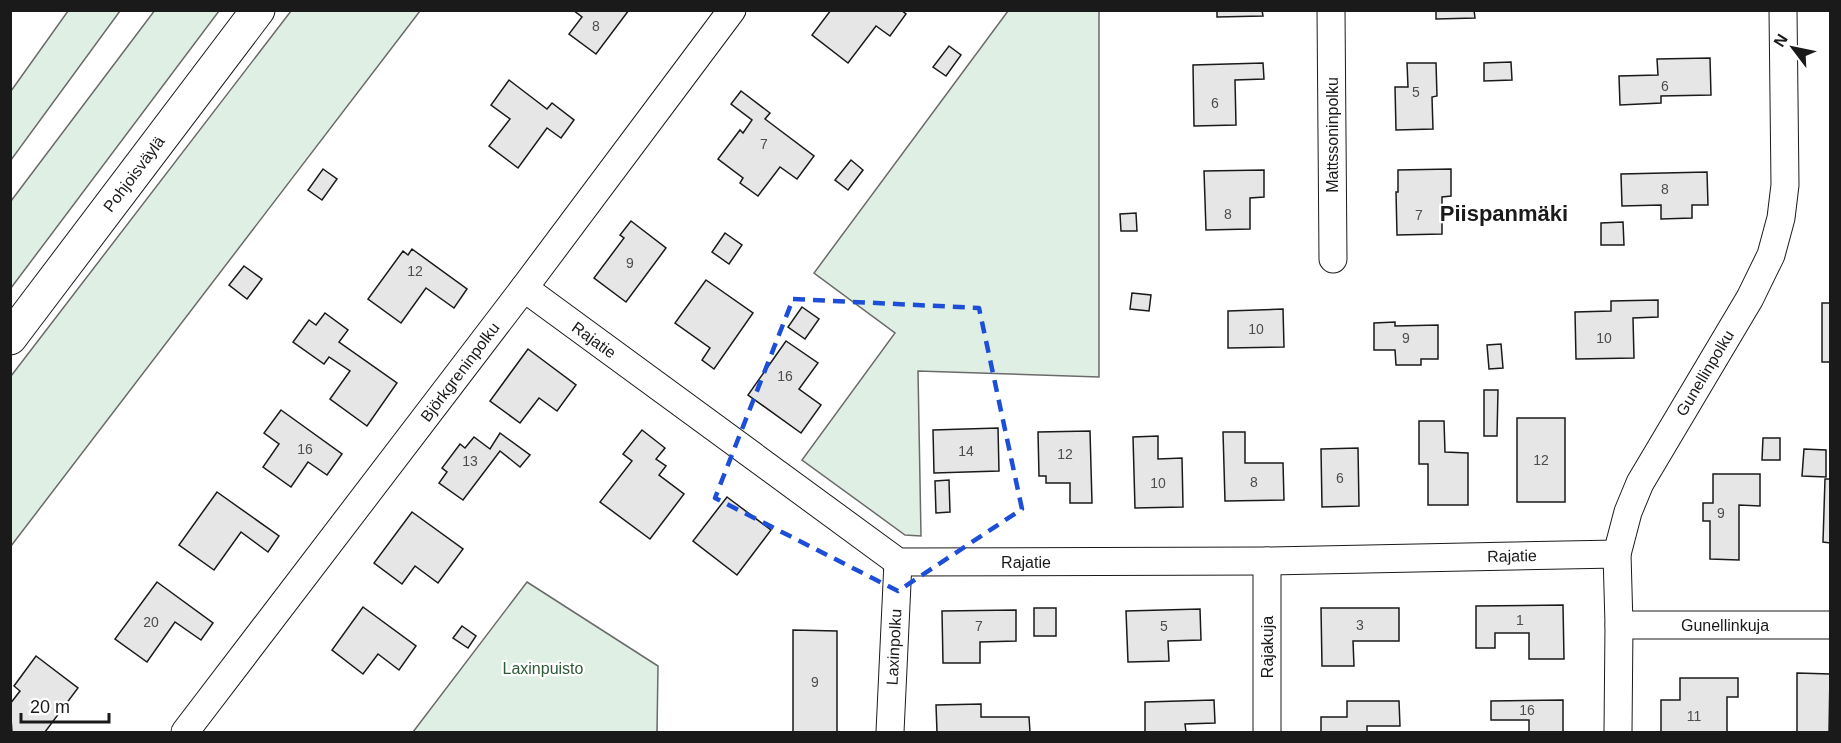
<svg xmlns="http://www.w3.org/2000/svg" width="1841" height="743" font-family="Arial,sans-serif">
  <rect width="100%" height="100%" fill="#fff"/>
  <!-- green -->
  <g fill="#e0efe3" stroke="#6a6a6a" stroke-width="1.5">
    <polygon points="155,10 219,11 11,288 11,201"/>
    <polygon points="68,11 120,11 11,160 11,91"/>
    <polygon points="291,11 420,11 11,546 11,376"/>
    <polygon points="1008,11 1099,11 1099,377 918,371 921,536 905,535 802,460 895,333 814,273"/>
    <polygon points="527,582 658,666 657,732 413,732"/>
  </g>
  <!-- building -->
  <g fill="#e6e6e6" stroke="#1a1a1a" stroke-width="1.5">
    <polygon points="573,10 629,10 596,54 569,34 582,17"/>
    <polygon points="831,10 901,10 906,14 890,36 876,26 848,63 812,35"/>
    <polygon points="1217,10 1262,10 1263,16 1217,17"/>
    <polygon points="1436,10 1474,10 1475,18 1436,19"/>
    <polygon points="949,46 961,55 946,76 933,67"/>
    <polygon points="1710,58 1711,95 1661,96 1661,103 1620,105 1619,76 1658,75 1657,59"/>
    <polygon points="1511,62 1512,80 1484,81 1484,63"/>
    <polygon points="1263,63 1264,79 1235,80 1236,125 1194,126 1193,65"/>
    <polygon points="1407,63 1436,63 1437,96 1432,97 1433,129 1396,130 1395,87 1408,87"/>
    <polygon points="509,80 547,109 552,103 574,120 561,138 547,128 518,168 489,146 510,119 491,105"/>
    <polygon points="741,91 770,113 765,119 814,156 797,179 780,167 758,196 740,183 743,178 718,159 740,130 743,133 752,120 731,104"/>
    <polygon points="851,160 863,170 848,190 835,180"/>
    <polygon points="323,169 337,179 322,200 308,190"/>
    <polygon points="1451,169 1451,196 1442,197 1442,234 1397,235 1396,192 1398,192 1398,170"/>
    <polygon points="1264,170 1264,197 1250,198 1250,229 1206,230 1204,171"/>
    <polygon points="1707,172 1708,205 1692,205 1692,218 1661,219 1661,205 1622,206 1621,174"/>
    <polygon points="1136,213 1137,231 1121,231 1120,214"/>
    <polygon points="631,221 666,248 626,302 594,278 624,238 620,235"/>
    <polygon points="1623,222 1624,245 1601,245 1601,223"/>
    <polygon points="725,233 742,245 729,264 712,252"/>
    <polygon points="412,249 467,289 454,308 426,288 401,323 368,299 403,251 408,255"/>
    <polygon points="244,266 262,279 247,299 229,285"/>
    <polygon points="706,280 753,313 714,369 702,360 710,348 675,323"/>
    <polygon points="1132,293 1151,295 1149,311 1130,309"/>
    <polygon points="1658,300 1658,317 1633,318 1634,358 1576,359 1575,312 1611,311 1611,301"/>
    <rect x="1822" y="303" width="8" height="59"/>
    <polygon points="802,307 819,319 805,339 788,327"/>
    <polygon points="1283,309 1284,347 1228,348 1228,311"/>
    <polygon points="325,313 348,330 339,342 397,383 367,426 330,399 350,371 329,357 324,364 293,342 309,320 316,325"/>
    <polygon points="1395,322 1395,326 1438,325 1438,359 1421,359 1421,365 1396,365 1395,350 1374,350 1374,323"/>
    <polygon points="786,341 818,363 799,389 821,405 801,433 748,395"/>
    <polygon points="1501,344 1503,368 1489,369 1487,345"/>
    <polygon points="528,349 576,385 557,411 539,398 520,423 490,401"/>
    <polygon points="1484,390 1498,390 1497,436 1484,436"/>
    <polygon points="281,410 342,454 327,475 308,462 291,487 263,467 279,444 264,433"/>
    <rect x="1517" y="418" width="48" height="84"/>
    <polygon points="1419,421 1444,421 1445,452 1468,453 1468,505 1428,505 1428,464 1419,464"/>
    <polygon points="998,428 999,471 934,473 933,430"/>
    <polygon points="642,430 665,448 656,459 666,466 659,475 684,494 650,539 600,502 632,461 623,454"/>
    <polygon points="1090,431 1092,503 1070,503 1070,483 1046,483 1046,476 1039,476 1038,432"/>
    <polygon points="1223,432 1245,432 1245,463 1283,463 1284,500 1225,501"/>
    <polygon points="500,433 530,455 520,467 500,451 463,500 439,483 447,472 442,468 460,444 465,448 474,437 490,449"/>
    <polygon points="1158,436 1158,459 1182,458 1183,507 1135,508 1133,437"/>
    <polygon points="1763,438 1780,438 1780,460 1762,460"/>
    <polygon points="1358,448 1359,506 1322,507 1321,449"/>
    <polygon points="1804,449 1826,450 1826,477 1802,476"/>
    <polygon points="1713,474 1760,474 1760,506 1739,505 1739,560 1710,559 1710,521 1703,521 1703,503 1713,503"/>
    <polygon points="1825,479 1830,479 1830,543 1823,542"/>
    <polygon points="949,480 950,512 936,513 935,481"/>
    <polygon points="217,492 279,536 268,552 241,532 214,570 179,545"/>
    <polygon points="727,497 771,530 737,575 693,541"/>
    <polygon points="412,512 463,549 438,583 415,566 402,584 374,563"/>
    <polygon points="157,582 213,623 201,640 175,622 147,662 115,639"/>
    <polygon points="1563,605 1564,659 1529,659 1529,633 1495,633 1495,648 1476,648 1476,606"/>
    <polygon points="363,607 416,646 399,670 378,654 363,674 332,650"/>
    <rect x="1034" y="608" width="22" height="28"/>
    <polygon points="1321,608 1399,608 1399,641 1353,641 1354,666 1322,666"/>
    <polygon points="1200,609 1201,640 1168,641 1169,661 1128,662 1126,611"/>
    <polygon points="1016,610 1016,641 980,642 980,663 943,663 942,611"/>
    <polygon points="462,626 476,636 468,648 453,638"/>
    <polygon points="793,630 837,631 837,732 793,732"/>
    <polygon points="36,656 78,688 45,732 12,732 10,704 20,691 14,686"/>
    <polygon points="1797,673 1830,674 1829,732 1797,732"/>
    <polygon points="1680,678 1738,678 1738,697 1727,697 1727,732 1661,732 1661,700 1680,700"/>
    <polygon points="1214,700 1215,723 1185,724 1186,732 1145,732 1145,702"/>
    <polygon points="1563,700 1563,732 1529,732 1529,720 1491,720 1491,701"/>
    <polygon points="1347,701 1399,701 1400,726 1367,726 1367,732 1321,732 1321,717 1347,717"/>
    <polygon points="981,704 981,717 1029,717 1030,732 937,732 936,705"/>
  </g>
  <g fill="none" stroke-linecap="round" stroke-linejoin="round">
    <defs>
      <g id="street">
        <polyline points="1331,10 1333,259"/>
        <polyline points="524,288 898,562 1267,561 1617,554"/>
        <polyline points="1267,561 1267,732"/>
        <polyline points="1619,625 1830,625"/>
        <polyline points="185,732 524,288 732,10"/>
        <polyline points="890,732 898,562"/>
        <polyline points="1618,732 1619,625 1617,554 1628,512 1640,483 1750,298 1771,255 1781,218 1785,185 1783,10"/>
      </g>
      <polyline id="secondary" points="10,338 258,10"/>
    </defs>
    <!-- street casing -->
    <use href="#street" stroke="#1a1a1a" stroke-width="29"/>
    <!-- secondary casing -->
    <use href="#secondary" stroke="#1a1a1a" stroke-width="35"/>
    <!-- street -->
    <use href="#street" stroke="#fff" stroke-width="27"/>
    <!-- secondary -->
    <use href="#secondary" stroke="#fff" stroke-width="33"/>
  </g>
  <!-- marked area -->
  <path fill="none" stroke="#1d4ed8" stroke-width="4.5" stroke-dasharray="12 8" stroke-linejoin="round" d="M793 299 979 308 1022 509 898 591 715 498Z"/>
  <g text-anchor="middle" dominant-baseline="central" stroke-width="4.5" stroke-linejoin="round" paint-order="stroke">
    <!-- number labels -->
    <g font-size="14" fill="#4d4d4d">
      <text x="596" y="26">8</text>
      <text x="1665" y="86">6</text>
      <text x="1416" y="92">5</text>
      <text x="1215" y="103">6</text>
      <text x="764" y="144">7</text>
      <text x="1665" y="189">8</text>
      <text x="1228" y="214">8</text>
      <text x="1419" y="215">7</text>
      <text x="630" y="263">9</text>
      <text x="415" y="271">12</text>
      <text x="1256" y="329">10</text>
      <text x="1406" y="338">9</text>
      <text x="1604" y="338">10</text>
      <text x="785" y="376">16</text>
      <text x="305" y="449">16</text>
      <text x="966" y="451">14</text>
      <text x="1065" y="454">12</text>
      <text x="1541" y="460">12</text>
      <text x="470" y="461">13</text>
      <text x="1340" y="478">6</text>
      <text x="1254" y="482">8</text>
      <text x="1158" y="483">10</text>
      <text x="1721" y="513">9</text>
      <text x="1520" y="620">1</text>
      <text x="151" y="622">20</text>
      <text x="1360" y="625">3</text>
      <text x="979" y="626">7</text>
      <text x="1164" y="626">5</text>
      <text x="815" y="682">9</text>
      <text x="1527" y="710">16</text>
      <text x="1694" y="716">11</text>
    </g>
    <!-- street labels -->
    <g font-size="16" fill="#1a1a1a" stroke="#fff">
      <text transform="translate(1332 135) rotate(-90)">Mattssoninpolku</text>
      <text transform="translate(134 174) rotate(-53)">Pohjoisväylä</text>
      <text transform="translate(594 340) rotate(36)">Rajatie</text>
      <text transform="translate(460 372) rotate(-53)">Björkgreninpolku</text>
      <text transform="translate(1705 373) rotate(-59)">Gunellinpolku</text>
      <text transform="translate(1512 556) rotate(-1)">Rajatie</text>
      <text x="1026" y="562">Rajatie</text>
      <text x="1725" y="625">Gunellinkuja</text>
      <text transform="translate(894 647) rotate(-87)">Laxinpolku</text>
      <text transform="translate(1267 647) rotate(-90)">Rajakuja</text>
    </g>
    <!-- park labels -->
    <g font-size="16" fill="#2b5a34" stroke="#fff">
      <text x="543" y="668">Laxinpuisto</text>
    </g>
    <!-- district labels -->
    <g font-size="22" font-weight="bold" fill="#1a1a1a" stroke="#fff">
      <text x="1504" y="213">Piispanmäki</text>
    </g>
  </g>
  <!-- border -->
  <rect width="1841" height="743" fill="none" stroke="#1a1a1a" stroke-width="24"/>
  <!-- north arrow -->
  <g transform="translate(1793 48) rotate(302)" stroke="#ffffff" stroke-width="4.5" paint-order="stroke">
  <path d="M0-4.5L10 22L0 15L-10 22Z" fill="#1a1a1a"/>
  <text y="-9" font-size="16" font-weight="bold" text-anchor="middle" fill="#1a1a1a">N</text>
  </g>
  <!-- scale -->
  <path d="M21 713v9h88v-9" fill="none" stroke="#1a1a1a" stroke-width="3"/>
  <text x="30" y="713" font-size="18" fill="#1a1a1a" stroke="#ffffff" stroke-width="4.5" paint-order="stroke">20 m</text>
</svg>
